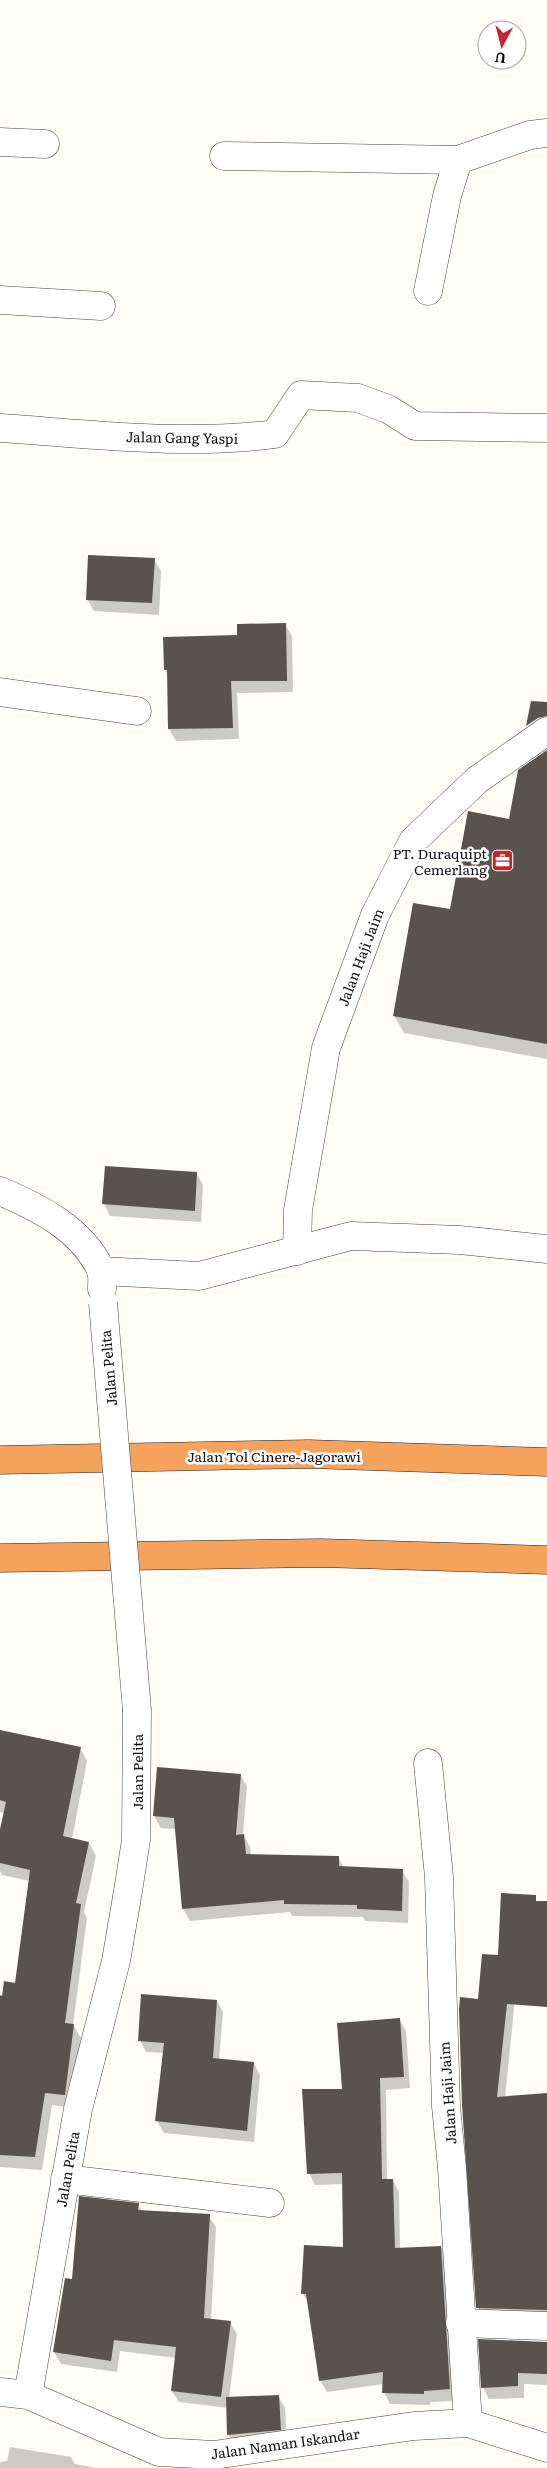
<svg xmlns="http://www.w3.org/2000/svg" width="547" height="2468" font-family="Literata,serif">
  <rect width="100%" height="100%" fill="#fffdf5"/>
  <!-- shadow -->
  <g fill="#0003">
    <polygon points="154,559 161,571 159,615 94,611 87,599"/>
    <polygon points="285,624 292,636 293,692 237,693 239,739 176,741 169,729 168,675 165,670 239,636"/>
    <polygon points="547,752 547,1059 404,1033 394,1016 451,911 510,820"/>
    <polygon points="197,1174 203,1185 201,1222 110,1216 104,1204"/>
    <polygon points="0,1731 80,1748 87,1761 72,1839 89,1843 96,1856 84,1912 87,1918 73,2025 81,2038 72,2108 52,2105 42,2170 0,2167 0,2106 30,1881 2,1875 0,1871 0,1836 5,1813 0,1812"/>
    <polygon points="240,1775 247,1786 243,1834 250,1847 251,1855 338,1857 344,1868 402,1870 409,1882 408,1923 365,1921 363,1917 292,1916 290,1912 190,1921 183,1909 176,1829 161,1828 154,1816"/>
    <polygon points="518,1969 505,2098 547,2094 547,2322 484,2319 478,2308 479,2000"/>
    <polygon points="217,2001 223,2012 219,2060 254,2063 260,2075 254,2142 164,2133 157,2121 164,2053 146,2052 140,2040"/>
    <polygon points="399,2019 406,2031 410,2088 386,2090 387,2180 393,2180 399,2192 400,2249 441,2247 447,2259 456,2401 430,2402 430,2405 390,2404 384,2392 384,2384 327,2392 320,2380 309,2304 303,2294 344,2248 344,2184 315,2185 309,2173 343,2091"/>
    <polygon points="138,2204 142,2212 209,2216 216,2227 211,2320 230,2322 237,2334 229,2398 278,2396 285,2408 287,2441 235,2446 228,2435 228,2408 179,2402 172,2391 176,2358 120,2351 117,2372 61,2364 54,2352 73,2281"/>
    <polygon points="547,2343 547,2385 524,2384 524,2398 489,2399 483,2388"/>
    <polygon points="10,2447 71,2457 75,2464 96,2468 0,2468 0,2462 7,2461"/>
  </g>
  <!-- building -->
  <g fill="#5a524d">
    <polygon points="88,555 155,558 152,603 86,600"/>
    <polygon points="286,623 287,681 231,681 233,728 168,729 167,670 164,670 163,637 237,635 237,624"/>
    <polygon points="531,701 547,702 547,716 538,718 526,726"/>
    <polygon points="547,750 547,1044 393,1016 413,903 450,909 468,811 509,819 518,770"/>
    <polygon points="105,1166 197,1172 195,1211 102,1204"/>
    <polygon points="0,1730 81,1747 63,1836 89,1842 76,1903 81,1904 65,2023 74,2024 65,2095 45,2093 35,2157 0,2155 0,1995 2,1996 4,1981 15,1983 30,1870 0,1863 0,1829 6,1802 0,1800"/>
    <polygon points="157,1767 241,1774 236,1835 244,1834 246,1854 339,1856 339,1866 403,1869 402,1911 357,1909 357,1905 284,1904 284,1900 182,1909 174,1818 153,1816"/>
    <polygon points="501,1893 536,1895 536,1901 547,1901 547,2007 507,2004 497,2097 547,2093 547,2310 476,2308 462,2105 459,2009 460,1997 478,1999 482,1954 498,1955"/>
    <polygon points="141,1994 217,2000 213,2058 254,2062 247,2131 155,2121 164,2043 138,2041"/>
    <polygon points="400,2018 404,2077 380,2078 382,2179 393,2179 395,2248 441,2246 450,2389 424,2391 424,2394 382,2393 383,2372 319,2381 306,2294 301,2294 304,2245 343,2247 342,2173 307,2174 302,2089 342,2089 337,2023"/>
    <polygon points="79,2196 139,2203 138,2210 210,2214 204,2318 231,2321 221,2397 171,2391 176,2347 114,2340 111,2361 53,2352 65,2278 72,2279"/>
    <polygon points="478,2339 547,2342 547,2374 518,2373 518,2386 481,2388"/>
    <polygon points="279,2395 281,2430 227,2435 226,2397"/>
  </g>
  <g fill="none" stroke-linecap="round" stroke-linejoin="round">
    <defs>
      <g id="minor">
        <polyline points="0,142 45,144"/>
        <polyline points="224,156 458,160"/>
        <polyline points="428,291 447,196 458,160 530,135 547,133"/>
        <polyline points="0,300 101,306"/>
        <path d="M0 428C90 434 186 446 275 434L301 395 358 398 388 409 415 426 547 428"/>
        <polyline points="0,692 137,711"/>
        <path d="M0 1191C38 1207 82 1229 101 1270 103 1275 102 1283 102 1289"/>
        <polyline points="297,1251 298,1210 326,1048 375,915 413,841 477,780 547,731"/>
        <polyline points="101,1271 199,1276 351,1236 460,1240 547,1249"/>
        <polyline points="428,1763 439,1877 446,2106 452,2168 468,2423"/>
        <polyline points="65,2179 270,2203"/>
        <polyline points="460,2323 547,2326"/>
        <polyline points="0,2392 28,2395 159,2452 214,2455 414,2426 468,2423 547,2448"/>
        <polyline points="28,2395 78,2109 116,1961 128,1891 136,1840 137,1711"/>
      </g>
      <g id="highway">
        <polyline points="0,1460 309,1454 547,1462"/>
        <polyline points="0,1558 321,1553 547,1560"/>
      </g>
    </defs>
    <!-- minor casing -->
    <use href="#minor" stroke="#444" stroke-width="29"/>
    <!-- highway casing -->
    <use href="#highway" stroke="#222" stroke-width="29"/>
    <!-- minor -->
    <use href="#minor" stroke="#fff" stroke-width="28"/>
    <!-- highway -->
    <use href="#highway" stroke="#f5a25d" stroke-width="28"/>
    <defs>
      <polyline id="minor-bridge" points="103,1303 137,1711"/>
    </defs>
    <!-- minor-bridge casing -->
    <use href="#minor-bridge" stroke="#444" stroke-width="29" stroke-linecap="butt"/>
    <!-- minor-bridge -->
    <use href="#minor-bridge" stroke="#fff" stroke-width="28"/>
  </g>
  <!-- icons -->
  <defs>
    <symbol id="office-square" viewBox="-11 -11 22 22"><rect x="-9" y="-9" width="18" height="18" rx="4" fill="#c4262e" stroke="#fff"/><path d="M-6-3h4V-5.5h4V-3h4V5H-6ZM-1-4.5V-3h2v-1.5ZM-6 0V1H6V0Z" fill="#fff"/></symbol>
  </defs>
  <g fill-rule="evenodd">
    <use href="#office-square" x="490" y="848" width="25" height="25"/>
  </g>
  <g text-anchor="middle" dominant-baseline="central" stroke-width="5" stroke-linejoin="round" paint-order="stroke">
    <!-- street labels -->
    <g font-size="14" fill="#111" stroke="#fff">
      <text transform="translate(182 437) rotate(1)">Jalan Gang Yaspi</text>
      <text transform="translate(360 957) rotate(-69)">Jalan Haji Jaim</text>
      <text transform="translate(108 1368) rotate(-95)">Jalan Pelita</text>
      <text x="274" y="1456">Jalan Tol Cinere-Jagorawi</text>
      <text transform="translate(137 1772) rotate(-90)">Jalan Pelita</text>
      <text transform="translate(447 2093) rotate(-94)">Jalan Haji Jaim</text>
      <text transform="translate(67 2169) rotate(-80)">Jalan Pelita</text>
      <text transform="translate(285 2443) rotate(-8)">Jalan Naman Iskandar</text>
    </g>
    <!-- poi labels -->
    <g font-size="14" fill="#111" stroke="#fff" text-anchor="end">
      <text x="487" y="853">PT. Duraquipt<tspan x="487" dy="16">Cemerlang</tspan></text>
    </g>
  </g>
  <!-- north arrow -->
  <g transform="translate(502 45) rotate(187)"><circle r="24" fill="#ffffff" stroke="#a0a0a0"/>
  <path d="M0-4L9 19L0 12L-9 19Z" fill="#c4262e"/>
  <text y="-8" font-size="14" font-weight="bold" text-anchor="middle" fill="#111111">U</text>
  </g>
</svg>
